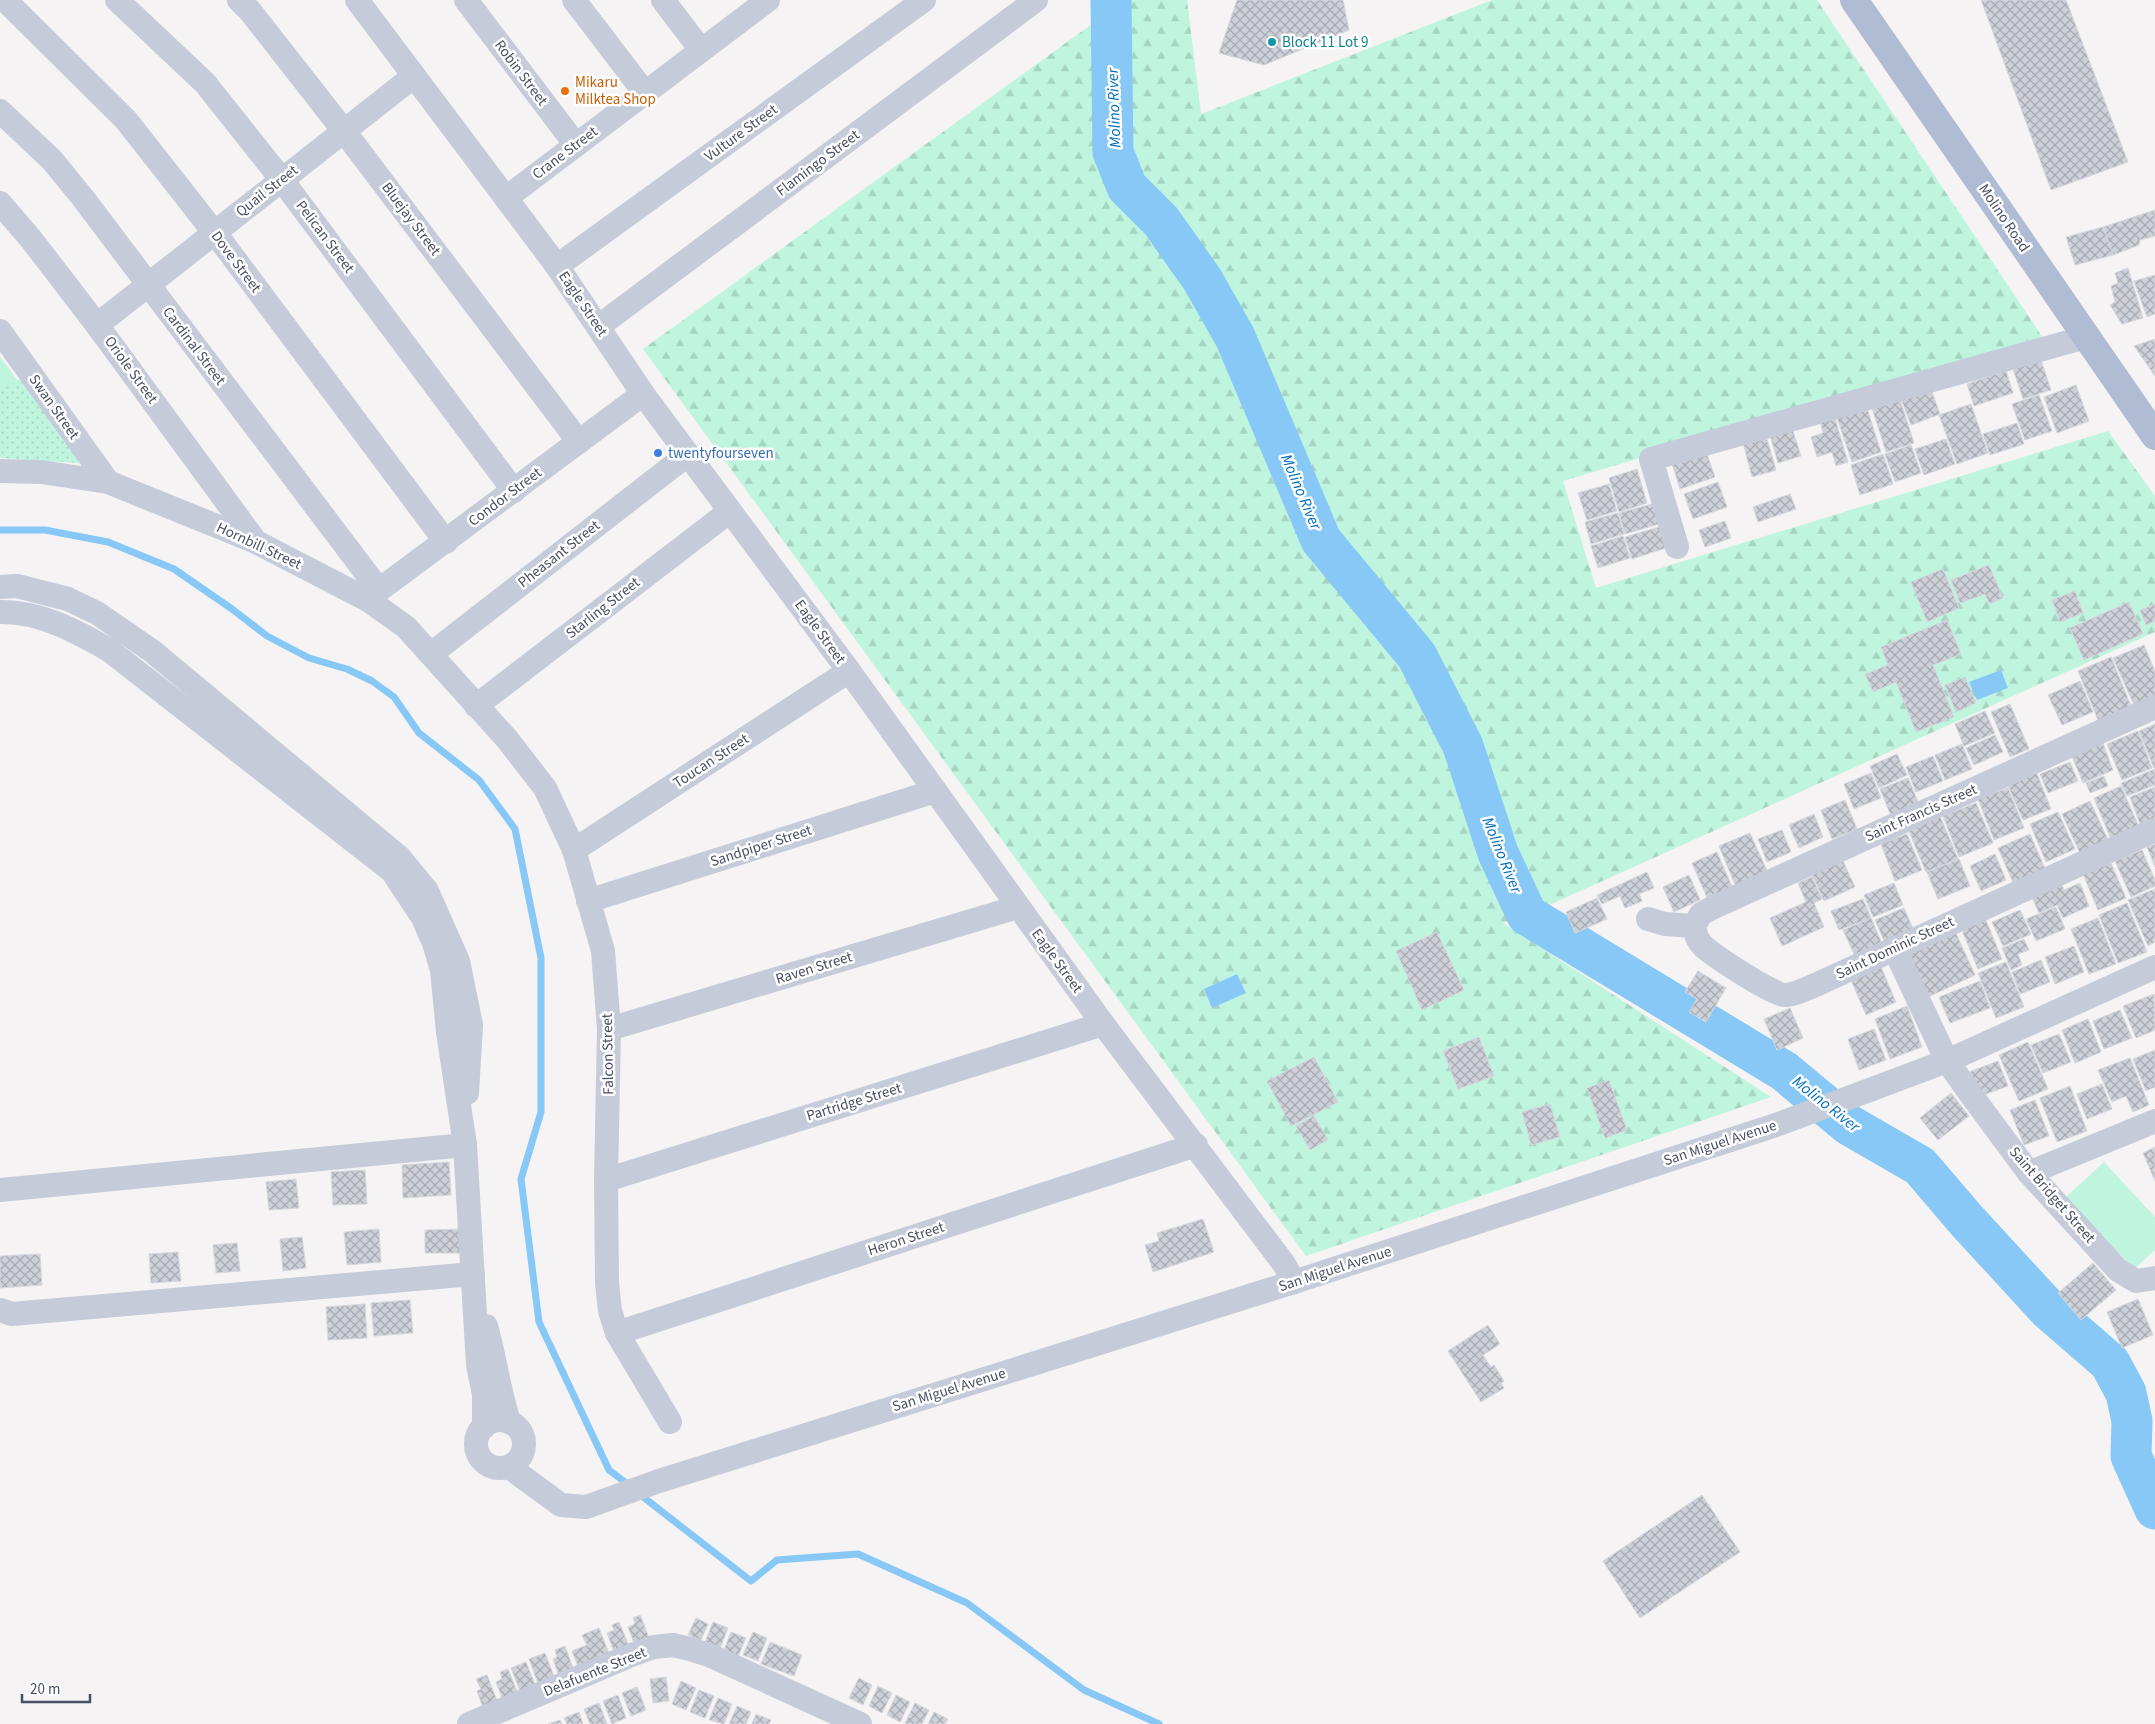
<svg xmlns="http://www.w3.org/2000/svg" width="2155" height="1724" font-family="'Source Sans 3',sans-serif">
  <defs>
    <pattern id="forest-firs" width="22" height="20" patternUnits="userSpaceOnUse" patternTransform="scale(1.25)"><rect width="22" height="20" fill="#bff5df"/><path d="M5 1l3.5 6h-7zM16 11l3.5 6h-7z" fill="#a6d4c2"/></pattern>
    <pattern id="park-dots" width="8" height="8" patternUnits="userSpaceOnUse" patternTransform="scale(1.25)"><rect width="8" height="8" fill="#bff5df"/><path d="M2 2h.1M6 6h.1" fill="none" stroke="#a6d4c2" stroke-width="1.8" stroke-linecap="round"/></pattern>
    <pattern id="building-cross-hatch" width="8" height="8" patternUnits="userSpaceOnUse" patternTransform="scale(1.25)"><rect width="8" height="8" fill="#ced0d8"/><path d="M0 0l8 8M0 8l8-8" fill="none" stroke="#a9abb3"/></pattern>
  </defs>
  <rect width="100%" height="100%" fill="#f5f3f3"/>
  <!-- forest -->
  <polygon fill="url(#forest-firs)" points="1091,0 1187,0 1201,114 1492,0 1817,0 2043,338 1563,481 1596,588 2108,431 2155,496 2155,632 1527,915 1503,923 1771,1097 1306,1256 643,349 1092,24"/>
  <!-- park -->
  <polygon fill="url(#park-dots)" points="25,376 92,464 0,458 0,390"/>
  <!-- pitch -->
  <g fill="#bff5df">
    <polygon points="0,357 18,381 0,390"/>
    <polygon points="2104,1162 2155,1217 2155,1250 2134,1269 2066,1197"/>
  </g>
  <!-- water -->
  <g fill="#87c8f6">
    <polygon points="2001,670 2008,688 1977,700 1969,682"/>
    <polygon points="1237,974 1246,993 1212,1008 1204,989"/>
  </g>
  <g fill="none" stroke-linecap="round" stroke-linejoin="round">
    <!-- stream -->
    <g stroke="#87c8f6" stroke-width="7">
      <polyline points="0,530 45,530 108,542 174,569 232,609 267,636 309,658 347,669 372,681 394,697 419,733 479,780 515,829 541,958 541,1112 521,1179 539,1322 609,1470 630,1486"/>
      <polyline points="638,1493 751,1581 777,1560 858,1554 967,1603 1084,1690 1159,1724"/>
    </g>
    <!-- river -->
    <polyline stroke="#87c8f6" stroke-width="41" points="1111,0 1113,152 1127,187 1161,221 1202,279 1235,337 1321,540 1417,656 1463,746 1498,853 1527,915 1784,1071 1849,1125 1920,1166 1967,1221 2049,1310 2110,1363 2126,1393 2132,1421 2131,1456 2155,1509"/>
  </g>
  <!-- building -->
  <g fill="url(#building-cross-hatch)" stroke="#d6d7de">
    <polygon points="1237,0 1343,0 1349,30 1264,65 1219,53"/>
    <polygon points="1981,0 2066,0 2128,162 2051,190"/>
    <polygon points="2155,210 2155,236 2140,240 2139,245 2113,255 2103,227"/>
    <polygon points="2103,227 2113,255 2075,265 2066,237"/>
    <polygon points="2128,268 2143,318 2122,324 2110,305 2115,302 2111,286 2118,283 2115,273"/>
    <polygon points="2155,275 2155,314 2147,317 2134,281"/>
    <polygon points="2155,339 2155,376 2134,346"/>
    <polygon points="2040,357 2051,390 2023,399 2012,366"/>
    <polygon points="2006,371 2013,393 1974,406 1967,384"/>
    <polygon points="2076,385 2089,421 2057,433 2044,397"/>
    <polygon points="1930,386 1940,414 1911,425 1900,396"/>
    <polygon points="2039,395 2052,431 2025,440 2012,404"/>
    <polygon points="1899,396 1914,443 1886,452 1871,405"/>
    <polygon points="1971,404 1988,453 1957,464 1939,415"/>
    <polygon points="1866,405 1881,452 1852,462 1836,415"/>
    <polygon points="1834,415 1848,462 1836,466 1832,452 1817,457 1811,437 1823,433 1820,420"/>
    <polygon points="2017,423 2024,444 1990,455 1983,434"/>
    <polygon points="1791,425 1801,456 1778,463 1769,432"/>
    <polygon points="1765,432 1776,470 1752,477 1742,439"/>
    <polygon points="1946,439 1955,464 1924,475 1915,449"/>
    <polygon points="1911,445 1921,473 1895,482 1885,454"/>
    <polygon points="1704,446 1715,477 1680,489 1670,457"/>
    <polygon points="1883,454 1893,484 1860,495 1851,465"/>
    <polygon points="1637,469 1647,503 1619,512 1609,478"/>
    <polygon points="1718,482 1727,507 1693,519 1684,494"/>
    <polygon points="1609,484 1617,511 1587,520 1578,493"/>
    <polygon points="1790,494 1796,509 1758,522 1753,507"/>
    <polygon points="1652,504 1659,524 1625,534 1619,513"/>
    <polygon points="1618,513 1624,534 1591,544 1585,522"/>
    <polygon points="1725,521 1731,538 1705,547 1699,530"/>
    <polygon points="1659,527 1666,548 1632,559 1625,537"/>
    <polygon points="1623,536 1630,558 1598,568 1591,546"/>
    <polygon points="1989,565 2003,598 1989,604 1985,594 1960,603 1951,580"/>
    <polygon points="1943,569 1959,608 1927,622 1911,582"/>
    <polygon points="2075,591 2083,613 2060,622 2052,600"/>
    <polygon points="2129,602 2143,634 2084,660 2070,628"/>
    <polygon points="2155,604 2155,621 2146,625 2140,610"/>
    <polygon points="1947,620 1961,654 1933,665 1954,717 1916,732 1896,682 1873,692 1865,674 1888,665 1881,647"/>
    <polygon points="2144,645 2155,671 2155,696 2134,705 2113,658"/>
    <polygon points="2111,657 2131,706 2098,720 2078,671"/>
    <polygon points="1965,677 1976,703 1956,712 1945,685"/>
    <polygon points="2080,681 2093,712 2062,725 2048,695"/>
    <polygon points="2010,704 2029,749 2010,757 1991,712"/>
    <polygon points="1985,711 1995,733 1964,746 1955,724"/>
    <polygon points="2155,724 2155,768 2154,768 2139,731"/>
    <polygon points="2138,731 2152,768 2122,780 2107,744"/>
    <polygon points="1995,735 2003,752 1974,765 1966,748"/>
    <polygon points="2102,741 2113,770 2083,783 2071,754"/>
    <polygon points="1962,744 1972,769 1945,780 1935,755"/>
    <polygon points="1897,754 1907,775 1879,788 1870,766"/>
    <polygon points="1933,756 1943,781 1916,792 1906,767"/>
    <polygon points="2070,762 2078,781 2048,793 2040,774"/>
    <polygon points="2155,769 2155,785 2127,796 2121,783"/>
    <polygon points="2036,771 2051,809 2023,820 2007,783"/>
    <polygon points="1871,773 1881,798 1854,809 1844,784"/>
    <polygon points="2104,776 2108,786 2090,793 2086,783"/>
    <polygon points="1908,778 1919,804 1891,816 1880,789"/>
    <polygon points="2121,786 2139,827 2111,839 2094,798"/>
    <polygon points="2155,787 2155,818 2140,824 2130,797"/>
    <polygon points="2008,788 2024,828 1994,840 1978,799"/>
    <polygon points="1845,800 1857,829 1832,839 1821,810"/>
    <polygon points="2090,801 2108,840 2080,853 2062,814"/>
    <polygon points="1976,803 1993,843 1959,857 1943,816"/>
    <polygon points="2058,812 2075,849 2046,862 2030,824"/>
    <polygon points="1814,814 1823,837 1799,848 1789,825"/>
    <polygon points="1940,816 1958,859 1926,872 1908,829"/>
    <polygon points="1782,830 1791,852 1767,862 1758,839"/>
    <polygon points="1750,833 1768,873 1736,887 1719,846"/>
    <polygon points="1907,834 1922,870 1895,881 1881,844"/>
    <polygon points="2030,834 2046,871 2014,885 1998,848"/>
    <polygon points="2155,844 2155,867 2147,847"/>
    <polygon points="2142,850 2155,880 2155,886 2131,897 2115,861"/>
    <polygon points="1717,852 1733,889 1708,900 1692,863"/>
    <polygon points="1995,854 2006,880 1981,891 1970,866"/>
    <polygon points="1842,859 1855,887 1824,901 1811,872"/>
    <polygon points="1959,859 1970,886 1938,899 1927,872"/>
    <polygon points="2111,863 2126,898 2098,910 2083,874"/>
    <polygon points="1647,872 1654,888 1639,894 1642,901 1625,908 1620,896 1602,904 1597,895"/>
    <polygon points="1689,875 1700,900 1674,912 1663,887"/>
    <polygon points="1812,877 1822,899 1814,903 1824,927 1782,946 1770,918 1806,902 1798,883"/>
    <polygon points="1894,883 1903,905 1873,917 1864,895"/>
    <polygon points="2061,883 2064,890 2080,883 2089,906 2063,918 2057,905 2039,913 2031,895"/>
    <polygon points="2155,889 2155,942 2148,946 2128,900"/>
    <polygon points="1597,898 1607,919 1575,933 1566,912"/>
    <polygon points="1863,899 1871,918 1839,930 1831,911"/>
    <polygon points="2127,903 2147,952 2118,963 2099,915"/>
    <polygon points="2056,907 2065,929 2036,941 2026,919"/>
    <polygon points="1904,908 1914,931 1885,943 1875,920"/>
    <polygon points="2020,910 2031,934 2003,946 1992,922"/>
    <polygon points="1871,918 1883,946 1856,958 1843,930"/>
    <polygon points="1985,918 2002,959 1978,969 1961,928"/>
    <polygon points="2098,918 2116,964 2089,974 2071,929"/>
    <polygon points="1955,931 1975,975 1926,998 1906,953"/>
    <polygon points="1437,932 1464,990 1422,1010 1396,951"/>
    <polygon points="2024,939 2029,950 2018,954 2022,965 2011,970 2002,948"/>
    <polygon points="2074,946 2084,972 2055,984 2045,957"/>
    <polygon points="2041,960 2050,982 2020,994 2012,972"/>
    <polygon points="2006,962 2024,1007 1996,1018 1978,973"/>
    <polygon points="1881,967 1896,1002 1866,1015 1851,980"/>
    <polygon points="1698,971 1726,988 1706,1022 1689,1012 1697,999 1685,992"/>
    <polygon points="1980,981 1990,1008 1950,1023 1939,997"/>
    <polygon points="2154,994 2155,1030 2136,1038 2123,1006"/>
    <polygon points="1907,1006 1922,1047 1890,1059 1875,1019"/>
    <polygon points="1790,1008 1803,1038 1777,1050 1764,1019"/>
    <polygon points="2120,1010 2132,1038 2104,1049 2093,1021"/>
    <polygon points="2088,1019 2101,1052 2075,1063 2062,1030"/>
    <polygon points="1874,1029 1886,1060 1859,1070 1848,1039"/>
    <polygon points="2059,1034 2071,1062 2043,1073 2031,1045"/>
    <polygon points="1479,1037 1494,1076 1458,1089 1443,1051"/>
    <polygon points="2028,1042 2048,1089 2019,1101 1999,1055"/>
    <polygon points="2155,1050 2155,1087 2146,1091 2133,1059"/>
    <polygon points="1314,1057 1338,1102 1291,1126 1267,1081"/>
    <polygon points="2130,1058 2149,1105 2133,1112 2126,1096 2112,1102 2098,1070"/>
    <polygon points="1998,1061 2008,1086 1978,1097 1969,1072"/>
    <polygon points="1609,1080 1627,1130 1605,1138 1587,1088"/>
    <polygon points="2102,1084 2112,1109 2087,1119 2077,1094"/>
    <polygon points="2070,1086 2087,1131 2057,1142 2040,1098"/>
    <polygon points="1951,1093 1969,1116 1938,1140 1920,1118"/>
    <polygon points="2035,1100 2049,1136 2024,1145 2010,1110"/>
    <polygon points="1550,1104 1560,1137 1531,1145 1522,1112"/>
    <polygon points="1314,1116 1328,1140 1310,1150 1296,1126"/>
    <polygon points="2155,1147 2155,1181 2143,1153"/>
    <polygon points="449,1162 451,1195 403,1198 402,1165"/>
    <polygon points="365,1170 367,1204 333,1205 331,1172"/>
    <polygon points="296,1179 299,1208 269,1210 266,1182"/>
    <polygon points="1203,1219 1214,1252 1153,1272 1145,1245 1159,1241 1157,1233"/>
    <polygon points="379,1229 381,1262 347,1265 344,1232"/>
    <polygon points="463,1229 464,1253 425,1253 425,1230"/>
    <polygon points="302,1237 306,1268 283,1271 280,1239"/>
    <polygon points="237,1243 240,1271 216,1273 213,1245"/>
    <polygon points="178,1252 181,1281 151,1283 149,1254"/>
    <polygon points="40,1254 42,1285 0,1288 0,1256"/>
    <polygon points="2093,1263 2116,1290 2081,1320 2058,1293"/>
    <polygon points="2138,1299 2153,1335 2122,1348 2107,1312"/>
    <polygon points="410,1300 413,1333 374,1336 371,1303"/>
    <polygon points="365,1304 367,1338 328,1340 326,1307"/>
    <polygon points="1488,1325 1500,1344 1483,1355 1491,1367 1494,1365 1504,1381 1501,1383 1504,1388 1481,1402 1448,1351"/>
    <polygon points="1702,1495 1740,1552 1640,1618 1603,1561"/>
    <polygon points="640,1615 650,1640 635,1646 628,1627 635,1624 633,1618"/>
    <polygon points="696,1618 708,1624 701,1640 688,1635"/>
    <polygon points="619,1622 629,1646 614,1652 607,1633 614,1630 612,1625"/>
    <polygon points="713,1622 728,1628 719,1651 704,1645"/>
    <polygon points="599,1628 610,1656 579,1669 572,1651 587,1645 582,1635"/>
    <polygon points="731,1632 746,1638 736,1661 722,1655"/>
    <polygon points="753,1632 767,1638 758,1661 743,1655"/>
    <polygon points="770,1642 802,1655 794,1676 761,1664"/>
    <polygon points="565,1646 574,1671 559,1676 553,1659 557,1657 555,1650"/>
    <polygon points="545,1653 555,1679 539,1686 529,1659"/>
    <polygon points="526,1662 536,1687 521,1693 511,1668"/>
    <polygon points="508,1669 518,1694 503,1700 496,1682 502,1679 500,1672"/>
    <polygon points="487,1675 498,1703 483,1708 477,1691 481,1689 476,1679"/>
    <polygon points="666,1677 669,1701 653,1703 650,1679"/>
    <polygon points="859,1678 872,1685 863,1705 849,1698"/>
    <polygon points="681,1681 696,1688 686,1710 672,1704"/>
    <polygon points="878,1686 892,1693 882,1713 869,1706"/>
    <polygon points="637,1687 646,1710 631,1716 622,1693"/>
    <polygon points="699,1690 714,1696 705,1718 690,1712"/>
    <polygon points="618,1695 626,1718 612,1724 603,1701"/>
    <polygon points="896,1695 910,1702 900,1722 887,1715"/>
    <polygon points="718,1698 732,1704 724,1724 709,1720"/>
    <polygon points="599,1703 607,1724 590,1724 584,1709"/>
    <polygon points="915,1703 929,1710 922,1724 907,1724 905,1723"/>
    <polygon points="737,1706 751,1712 746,1724 729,1724"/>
    <polygon points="579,1712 583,1724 567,1724 564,1718"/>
    <polygon points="934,1712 948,1719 945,1724 928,1724"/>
    <polygon points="756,1714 771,1720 769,1724 752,1724"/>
    <polygon points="560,1720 562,1724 548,1724"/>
  </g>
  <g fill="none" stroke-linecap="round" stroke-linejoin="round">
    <!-- minor -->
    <g stroke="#c5cbd8" stroke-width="24">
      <polyline points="5,0 126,120 221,241 446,542"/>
      <polyline points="117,0 205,83 282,180 514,491"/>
      <polyline points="239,0 250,11 344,131 579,442"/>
      <polyline points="357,0 557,266 643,394 849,671 1103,1024 1284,1264 1294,1282"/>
      <polyline points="466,0 576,145"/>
      <polyline points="574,0 645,93"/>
      <polyline points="663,0 701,50"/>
      <polyline points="0,111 52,160 83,198 379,590"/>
      <polyline points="506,198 768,0"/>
      <polyline points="0,203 31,239 97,325 256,542"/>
      <polyline points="557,266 924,0"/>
      <polyline points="97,325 414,76"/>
      <polyline points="599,326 1036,0"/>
      <polyline points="0,331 108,482"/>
      <polyline points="0,471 41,472 108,482 256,542 368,600 406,627 507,739 545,788 574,850 603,951 609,1029 606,1180 607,1283 610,1311 617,1333 670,1422"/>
      <polyline points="1677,547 1651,459 2086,337"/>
      <polyline points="0,587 17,586 68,599 97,613 152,651 399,857 427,891 458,961 471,1025 467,1093"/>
      <polyline points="368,600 379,590 643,394"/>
      <path d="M0 612C39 611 76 631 109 650L392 871 423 918 434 943 442 970 448 1032 465 1145 478 1365 484 1395V1427"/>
      <polyline points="431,654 687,455"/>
      <polyline points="476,706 730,511"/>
      <polyline points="574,850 849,671"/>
      <polyline points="588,901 935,791"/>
      <polyline points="1648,919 1665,924 1694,926"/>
      <path d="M1694 926C1695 934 1697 940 1703 946 1714 956 1773 995 1785 995 1794 995 1803 990 1811 987L2155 830"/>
      <polyline points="1694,926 1701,914 1714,907 2155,707"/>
      <polyline points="1894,948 1947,1061 1972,1096 2029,1173 2118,1270 2136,1281 2155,1278"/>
      <polyline points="609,1029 1018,907"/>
      <polyline points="2029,1173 2155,1121"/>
      <polyline points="606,1180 1103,1024"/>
      <polyline points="0,1190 465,1145"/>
      <polyline points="0,1310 12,1314 473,1274"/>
      <path d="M486 1326C495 1358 499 1390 509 1422"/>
      <polyline points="617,1333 1196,1145"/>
      <circle cx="500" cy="1444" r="24"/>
      <polyline points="509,1467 561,1505 586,1507 659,1481 1294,1282 1776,1125 1947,1061 2155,967"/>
      <polyline points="469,1724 634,1654 654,1647 673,1645 690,1649 709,1655 860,1724"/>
    </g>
    <!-- primary -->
    <polyline stroke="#b0bbd4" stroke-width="28" points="1854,0 2155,436"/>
  </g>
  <!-- markers -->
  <circle fill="#0f9aa8" stroke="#fff" stroke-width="2" cx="1272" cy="42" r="5"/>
  <circle fill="#e8710a" stroke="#fff" stroke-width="2" cx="565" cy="91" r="5"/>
  <circle fill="#3f7fe0" stroke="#fff" stroke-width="2" cx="658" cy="453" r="5"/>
  <g text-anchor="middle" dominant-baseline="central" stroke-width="5" stroke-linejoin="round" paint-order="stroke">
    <!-- culture labels -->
    <g font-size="15" fill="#0d838f" stroke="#fff" text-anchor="start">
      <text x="1282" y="42">Block 11 Lot 9</text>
    </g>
    <!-- street labels -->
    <g font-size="15" fill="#485063" stroke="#fff">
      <text transform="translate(521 73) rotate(53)">Robin Street</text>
      <text transform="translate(741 133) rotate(-36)">Vulture Street</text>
      <text transform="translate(565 153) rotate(-37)">Crane Street</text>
      <text transform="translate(818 163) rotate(-37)">Flamingo Street</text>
      <text transform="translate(267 191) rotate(-38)">Quail Street</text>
      <text transform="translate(2004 218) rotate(56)">Molino Road</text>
      <text transform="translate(411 219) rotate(53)">Bluejay Street</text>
      <text transform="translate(325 237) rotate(53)">Pelican Street</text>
      <text transform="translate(236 262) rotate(53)">Dove Street</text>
      <text transform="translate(583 304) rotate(56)">Eagle Street</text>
      <text transform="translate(194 346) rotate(53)">Cardinal Street</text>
      <text transform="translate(131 370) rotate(54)">Oriole Street</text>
      <text transform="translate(54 407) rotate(55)">Swan Street</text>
      <text transform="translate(505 497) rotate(-37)">Condor Street</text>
      <text transform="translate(259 546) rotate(25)">Hornbill Street</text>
      <text transform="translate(559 554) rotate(-38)">Pheasant Street</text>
      <text transform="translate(603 608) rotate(-38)">Starling Street</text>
      <text transform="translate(820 632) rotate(54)">Eagle Street</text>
      <text transform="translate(711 761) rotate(-33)">Toucan Street</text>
      <text transform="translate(1921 813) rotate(-24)">Saint Francis Street</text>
      <text transform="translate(761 846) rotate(-18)">Sandpiper Street</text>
      <text transform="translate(1895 948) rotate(-25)">Saint Dominic Street</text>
      <text transform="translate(1057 961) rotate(54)">Eagle Street</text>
      <text transform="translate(814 968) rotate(-17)">Raven Street</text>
      <text transform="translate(608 1054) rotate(-91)">Falcon Street</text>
      <text transform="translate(854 1102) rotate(-17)">Partridge Street</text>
      <text transform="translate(1720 1143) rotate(-18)">San Miguel Avenue</text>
      <text transform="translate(2052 1195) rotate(49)">Saint Bridget Street</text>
      <text transform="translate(906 1239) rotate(-18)">Heron Street</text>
      <text transform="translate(1335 1269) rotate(-18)">San Miguel Avenue</text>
      <text transform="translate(949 1390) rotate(-17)">San Miguel Avenue</text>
      <text transform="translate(595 1672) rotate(-22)">Delafuente Street</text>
    </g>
    <!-- food labels -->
    <g font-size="15" fill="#c56008" stroke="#fff" text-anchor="start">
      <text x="575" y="82">Mikaru<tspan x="575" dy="17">Milktea Shop</tspan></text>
    </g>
    <!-- shop labels -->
    <g font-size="15" fill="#366cbe" stroke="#fff" text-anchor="start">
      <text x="668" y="453">twentyfourseven</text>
    </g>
    <!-- water labels -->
    <g font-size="16" font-style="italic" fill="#006ebe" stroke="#fff">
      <text transform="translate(1114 108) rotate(-92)">Molino River</text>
      <text transform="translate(1301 492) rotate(67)">Molino River</text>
      <text transform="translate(1502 855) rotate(68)">Molino River</text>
      <text transform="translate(1826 1104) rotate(38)">Molino River</text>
    </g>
  </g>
  <!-- scale -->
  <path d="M22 1694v8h68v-8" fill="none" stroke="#485063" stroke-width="2.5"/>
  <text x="30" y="1694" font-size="15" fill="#485063" stroke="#ffffff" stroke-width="4" paint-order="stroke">20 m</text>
</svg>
